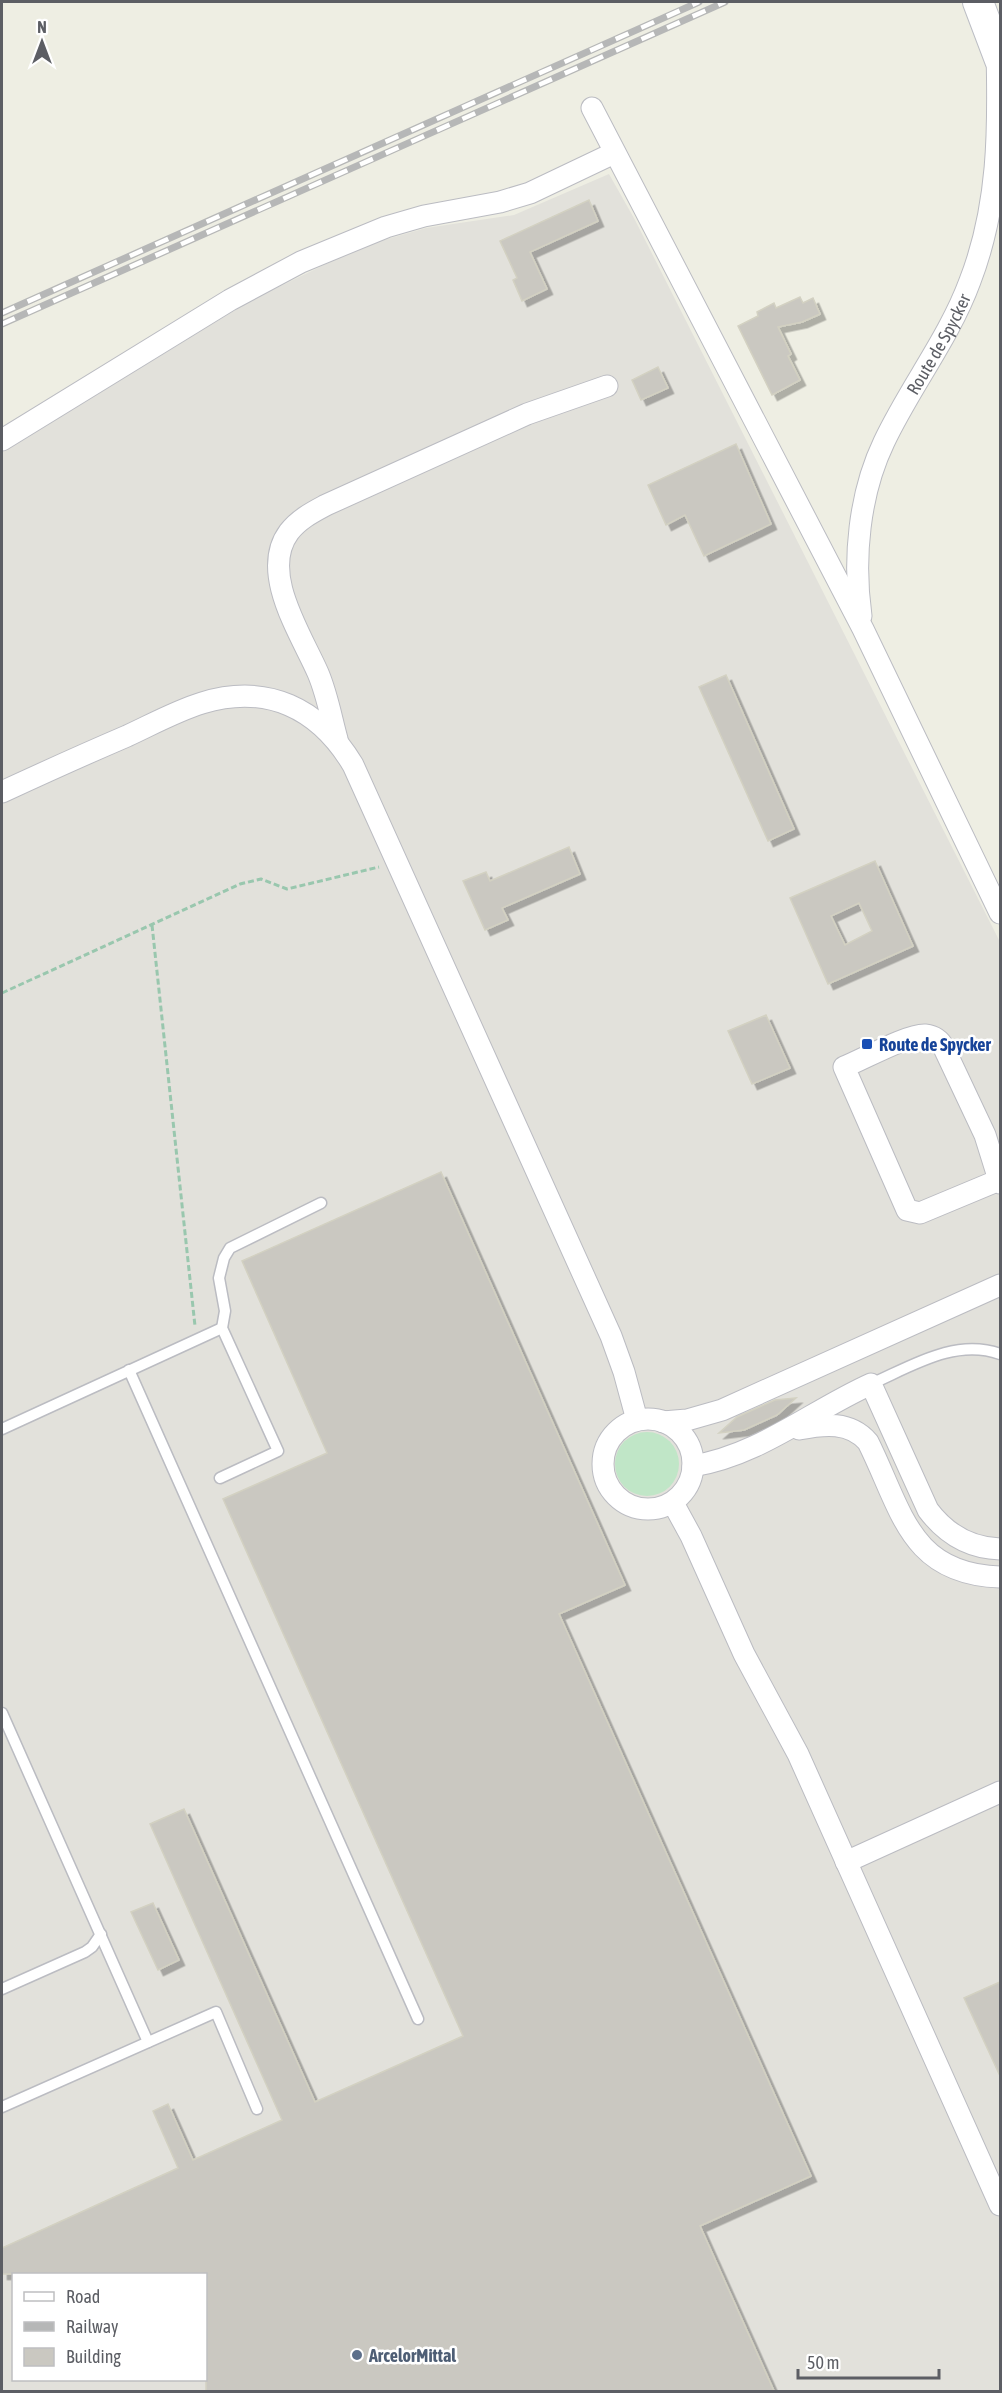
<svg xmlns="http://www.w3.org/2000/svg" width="1002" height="2393" font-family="'Asap Condensed',sans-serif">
  <defs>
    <filter id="shadow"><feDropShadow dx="5.5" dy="5.5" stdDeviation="0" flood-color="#0004"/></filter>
  </defs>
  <rect width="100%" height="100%" fill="#eeeee3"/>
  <!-- industrial -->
  <path fill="#e2e1db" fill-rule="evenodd" d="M609 174 635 220 1000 942V2391L2 2392V452L252 300 363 246 426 228 514 215ZM14 2274H206V2380H14Z"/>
  <!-- green -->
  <circle fill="#c0e6c7" cx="647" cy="1464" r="32"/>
  <!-- building -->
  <g fill="#cac8c1" stroke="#d3d1c2" stroke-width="1.5" fill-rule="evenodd" filter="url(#shadow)">
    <polygon points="589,200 598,221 530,252 547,289 522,301 513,280 517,278 500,241"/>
    <polygon points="800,297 803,303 813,298 820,314 802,322 778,327 791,354 788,356 800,380 772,395 738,326 758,316 757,312 774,303 776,308"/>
    <polygon points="658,367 668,388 641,400 632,380"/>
    <polygon points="736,444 771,524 704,556 685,515 666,525 648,485"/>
    <polygon points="726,675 794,829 768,841 699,687"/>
    <polygon points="569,847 580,874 502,908 508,920 485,930 463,881 486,872 490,881"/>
    <path d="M875 861 913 946 828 984 790 898ZM859 903 872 931 845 945 831 916Z"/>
    <polygon points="766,1015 790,1068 752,1084 728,1031"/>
    <polygon points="441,1172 625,1585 559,1614 811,2176 700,2226 774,2391 206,2391 206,2274 2,2274 2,2248 178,2168 153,2111 168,2104 193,2160 282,2120 150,1824 184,1809 315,2102 463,2036 223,1499 327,1453 242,1261"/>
    <polygon points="796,1398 777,1415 744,1430 719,1433 737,1417 775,1400"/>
    <polygon points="153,1903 179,1960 158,1970 131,1912"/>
    <polygon points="1000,1982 1000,2076 964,1998"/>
  </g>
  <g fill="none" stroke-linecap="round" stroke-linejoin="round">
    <defs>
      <g id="service">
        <polyline points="129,1370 418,2019"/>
        <path d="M871 1384C912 1366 955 1338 1000 1354"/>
        <polyline points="2,1429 222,1328"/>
        <polyline points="220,1478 278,1451 222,1328 225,1311 219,1278 224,1258 230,1248 321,1203"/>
        <polyline points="2,1713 148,2042"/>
        <polyline points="2,1989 85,1952 92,1947 101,1934"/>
        <polyline points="2,2107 216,2012 257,2109"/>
      </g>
      <g id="minor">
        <polyline points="592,108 863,629 1000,913"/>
        <polyline points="2,440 230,300 301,262 386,227 424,216 500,202 530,193 614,153"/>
        <path id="s1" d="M861 616C853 559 859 494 884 442 910 387 949 338 970 281 999 206 999 130 997 52"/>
        <path d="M337 739C331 717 327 694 318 673 301 634 259 572 289 532 299 519 313 512 326 505L527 414 607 386"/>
        <path d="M2 792C43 773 85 754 127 736 151 725 176 711 202 703 267 683 319 708 353 765L611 1336 624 1372 637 1420"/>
        <path d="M999 1180 920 1213 907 1210 844 1067C862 1060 908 1034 925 1035 934 1036 940 1040 944 1048L985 1135 1000 1183"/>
        <circle cx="648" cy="1464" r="45"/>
        <polyline points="663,1422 687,1420 722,1410 1000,1285"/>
        <path d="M799 1429C824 1424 850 1421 868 1442 902 1510 909 1574 1000 1577"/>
        <path d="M693 1466C760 1455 811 1411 871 1384L928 1510C946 1534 970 1548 1000 1549"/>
        <polyline points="673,1503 691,1536 744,1654 798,1754 1000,2205"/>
        <polyline points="846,1862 1000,1792"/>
      </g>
      <polyline id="secondary" points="978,2 1000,60"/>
    </defs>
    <!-- service casing -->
    <use href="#service" stroke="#bbbcc2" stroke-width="13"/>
    <!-- minor casing -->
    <use href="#minor" stroke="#bbbcc2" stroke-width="23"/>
    <!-- secondary casing -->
    <use href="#secondary" stroke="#bcbec5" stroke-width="32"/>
    <!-- path -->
    <g stroke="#99c7ae" stroke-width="3" stroke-dasharray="6 3" stroke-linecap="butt">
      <polyline points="152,925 195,1326"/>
      <polyline points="2,993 240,884 261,879 287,889 379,867"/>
    </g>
    <!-- service -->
    <use href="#service" stroke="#fff" stroke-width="10"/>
    <!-- minor -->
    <use href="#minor" stroke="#fff" stroke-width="21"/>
    <!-- secondary -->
    <use href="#secondary" stroke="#fff" stroke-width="30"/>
    <defs>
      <g id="rail">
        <polyline points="2,313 699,2"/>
        <polyline points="2,324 725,2"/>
      </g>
    </defs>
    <!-- rail casing -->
    <use href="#rail" stroke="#b6b7b7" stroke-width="7"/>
    <!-- rail -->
    <use href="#rail" stroke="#fff" stroke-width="4.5" stroke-dasharray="14" stroke-linecap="butt"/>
  </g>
  <!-- markers -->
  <rect fill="#1a4fb4" stroke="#fff" stroke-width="2" x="861" y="1038" width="12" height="12" rx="3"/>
  <circle fill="#5c6f8a" stroke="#fff" stroke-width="2" cx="357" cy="2355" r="6"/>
  <g text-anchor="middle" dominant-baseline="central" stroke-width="5" stroke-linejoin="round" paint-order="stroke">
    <!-- street labels -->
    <g font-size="18" fill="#5c5e64" stroke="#fff">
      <text stroke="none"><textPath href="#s1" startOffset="290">Route de Spycker</textPath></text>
    </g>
    <!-- transit labels -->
    <g font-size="18" font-weight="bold" fill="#164399" stroke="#fff" text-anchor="start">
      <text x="879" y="1044">Route de Spycker</text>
    </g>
    <!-- service labels -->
    <g font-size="18" font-weight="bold" fill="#4e5e75" stroke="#fff" text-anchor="start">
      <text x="369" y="2355">ArcelorMittal</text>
    </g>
  </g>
  <!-- border -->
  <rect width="1002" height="2393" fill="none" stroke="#5c5e64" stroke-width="6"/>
  <!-- legend -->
  <rect x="12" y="2273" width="195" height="108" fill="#ffffff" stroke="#bebfc1" stroke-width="1.5"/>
  <rect x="24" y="2292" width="30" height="9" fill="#ffffff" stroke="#bebfc1" stroke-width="1.5"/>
  <text x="66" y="2303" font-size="18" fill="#5c5e64">Road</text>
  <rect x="24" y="2322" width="30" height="9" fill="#b6b7b7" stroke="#bebfc1" stroke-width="1.5"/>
  <text x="66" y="2333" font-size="18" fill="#5c5e64">Railway</text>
  <rect x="24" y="2348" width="30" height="18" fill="#cac8c1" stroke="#bebfc1" stroke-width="1.5"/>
  <text x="66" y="2363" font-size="18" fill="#5c5e64">Building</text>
  <!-- north arrow -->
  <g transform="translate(42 42)" stroke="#ffffff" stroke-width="4.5" paint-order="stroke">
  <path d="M0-4.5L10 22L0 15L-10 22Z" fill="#5c5e64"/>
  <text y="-9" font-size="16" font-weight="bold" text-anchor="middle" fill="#5c5e64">N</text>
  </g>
  <!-- scale -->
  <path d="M798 2369v9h141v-9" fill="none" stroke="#5c5e64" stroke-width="3"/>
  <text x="807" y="2369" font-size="18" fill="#5c5e64" stroke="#ffffff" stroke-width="4.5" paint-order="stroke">50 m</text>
</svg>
